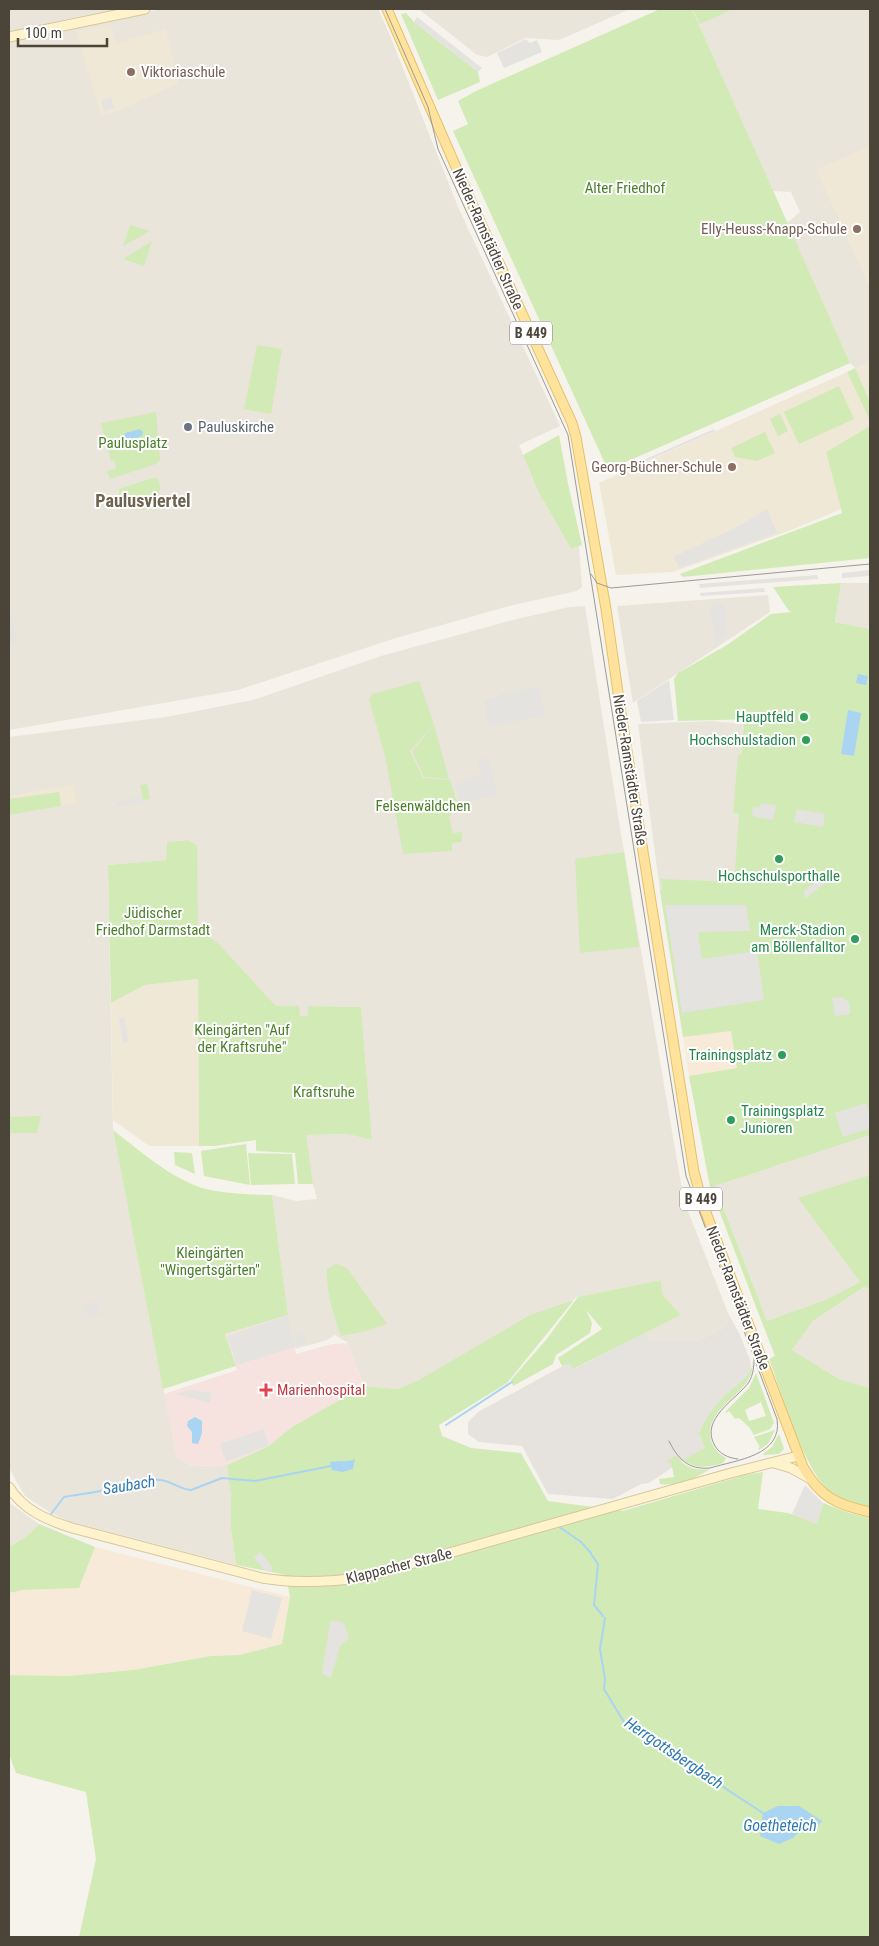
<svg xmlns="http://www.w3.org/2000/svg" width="879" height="1946" font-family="'Roboto Condensed',sans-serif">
  <rect width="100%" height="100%" fill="#f6f3ec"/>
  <!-- residential -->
  <g fill="#eae5da" fill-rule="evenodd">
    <polygon points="9,9 120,9 71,18 9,33"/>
    <path d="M162 9H378L389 33 458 207 560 426 519 445 538 491 571 549 579 546 582 587 577 591 513 605 396 638 238 690 9 730V40ZM114 460 156 464 116 469Z"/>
    <polygon points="402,9 630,9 559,40 526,38 487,57 477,55 420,10"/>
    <polygon points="692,9 870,9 870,402 855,368 850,363 787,223 800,212 791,192 773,191"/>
    <polygon points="841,583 870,583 870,629 835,622"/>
    <polygon points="768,595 770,612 633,703 617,606"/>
    <polygon points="585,606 620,828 684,1201 728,1313 728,1321 725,1327 696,1342 650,1342 645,1333 681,1315 663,1295 661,1280 578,1297 419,1380 398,1389 364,1386 348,1343 335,1335 327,1340 295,1349 288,1315 272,1195 296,1201 317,1199 313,1184 305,1135 347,1134 372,1140 361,1007 309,1006 308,1016 299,1016 299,1006 276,1006 220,945 197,934 197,845 188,840 167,842 166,860 108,865 113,1130 177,1458 192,1466 227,1465 231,1498 231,1529 236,1565 68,1521 51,1513 25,1496 9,1468 9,737 166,717 253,700 381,656 513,620 569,607"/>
    <polygon points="711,721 744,724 741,756 739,755 733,813 738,813 739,818 737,890 660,891 638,724"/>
    <polygon points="870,1135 870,1175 799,1199 860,1282 827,1299 767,1321 715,1186"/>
    <polygon points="864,1287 870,1289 870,1388 839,1379 792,1350 813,1321"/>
    <polygon points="9,1500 11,1504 39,1524 27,1536 9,1547"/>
  </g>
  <!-- commercial -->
  <g fill="#f7ead8">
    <polygon points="731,1030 737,1068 689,1076 683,1037"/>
    <polygon points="95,1547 290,1597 282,1644 239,1655 211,1656 133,1670 66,1676 9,1675 9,1593 23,1590 79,1588"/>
  </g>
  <!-- industrial -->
  <polygon fill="#e6e2dd" points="728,1313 740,1335 750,1360 751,1370 748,1377 730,1391 712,1412 700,1438 706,1448 685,1459 649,1483 641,1484 613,1499 548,1494 522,1446 479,1442 468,1434 468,1422 478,1412 570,1362 574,1369 645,1333 650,1342 696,1342 725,1327 728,1321"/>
  <!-- education -->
  <g fill="#efe8d6">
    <polygon points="111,24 116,43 166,29 178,84 119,110 101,115 76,31"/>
    <polygon points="870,146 870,288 816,170"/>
    <polygon points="870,361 870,402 855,368"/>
    <polygon points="847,372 870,421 870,426 826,452 841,509 791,530 673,572 616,575 599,483"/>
    <polygon points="73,785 77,803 9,815 9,796"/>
    <polygon points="198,979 199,1146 149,1146 113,1120 111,1003 145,985"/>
  </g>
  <!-- medical -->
  <polygon fill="#f6e3e0" points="288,1315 296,1354 332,1344 348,1343 364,1386 292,1427 269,1446 227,1465 192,1466 177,1458 164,1394 237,1370 225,1334"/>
  <!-- green -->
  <g fill="#d2eab5" fill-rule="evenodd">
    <polygon points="660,9 692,9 850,363 608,470 453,131 468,124 458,101 476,91"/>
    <polygon points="693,9 733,9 700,24"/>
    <polygon points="406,13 414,22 478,72 480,82 438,100 401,14"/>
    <polygon points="130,225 150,231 123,246"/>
    <polygon points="152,241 144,266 123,259"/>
    <polygon points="257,345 282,349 271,414 244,409"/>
    <polygon points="855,368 870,402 870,421 847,372"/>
    <polygon points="839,386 854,419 799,444 784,412"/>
    <polygon points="156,412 160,460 156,464 110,479 107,471 116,469 114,460 111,461 101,423"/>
    <polygon points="780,414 788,431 778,436 770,419"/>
    <polygon points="870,426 870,558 683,577 680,574 842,513 826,452"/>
    <polygon points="765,432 775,453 757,461 735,457 731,448"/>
    <polygon points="559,435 568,484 582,545 571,549 538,491 523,455"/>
    <path d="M156 477C165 486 157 503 148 509 134 512 126 505 119 494V489Z"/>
    <path d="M841 583 835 622 870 629V1135L715 1186 767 1321 827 1299 860 1282 798 1198 870 1175V1289L864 1287 813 1321 792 1350 839 1379 870 1388V1507C856 1504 843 1501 831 1492 804 1472 781 1391 769 1359L775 1356 710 1187 689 1076 737 1068 731 1031 683 1037 660 891 662 890 661 879 734 882 739 818 738 813H733L738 755H741L744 724H755L756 719 678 721 674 679 678 673 727 645 771 614 792 612 789 611 773 587Z"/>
    <polygon points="419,681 434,724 410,751 423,778 450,780 457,802 449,817 453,833 462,832 462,842 452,843 452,851 403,854 385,756 369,699 372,694"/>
    <polygon points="434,725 449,779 424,777 412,751"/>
    <polygon points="147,784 150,799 143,800 140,785"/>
    <polygon points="59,792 61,806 9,815 9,799"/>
    <polygon points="188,840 197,845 198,934 205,934 220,945 276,1006 299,1006 300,1016 308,1016 308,1006 361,1007 372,1140 347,1134 306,1135 313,1184 298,1184 295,1153 256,1151 256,1140 215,1146 199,1146 198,979 145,985 111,1003 108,865 166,860 167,842"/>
    <polygon points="624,852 639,947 580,953 575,859"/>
    <polygon points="41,1116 37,1133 10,1133 10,1117"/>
    <path d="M113 1130C140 1151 167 1175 199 1187 215 1193 255 1195 272 1195L288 1315 225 1334 236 1366 163 1389Z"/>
    <polygon points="246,1144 250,1185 204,1176 201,1151"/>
    <polygon points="174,1152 192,1153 195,1174 175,1165"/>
    <polygon points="248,1153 292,1154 295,1184 251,1185"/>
    <path d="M336 1264 347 1268 387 1324 366 1331 341 1336C333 1313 326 1293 327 1269Z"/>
    <polygon points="661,1280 663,1295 681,1315 573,1369 570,1363 562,1366 558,1358 602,1329 586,1310 592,1323 590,1333 556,1355 553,1364 513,1386 511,1380 546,1340 578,1297"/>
    <polygon points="574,1300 507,1383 439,1425 442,1436 471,1448 521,1453 548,1501 623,1511 745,1475 763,1472 758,1509 788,1513 817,1523 823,1503 849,1513 870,1518 870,1937 79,1937 96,1859 86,1792 16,1773 9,1754 9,1675 67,1676 133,1670 211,1656 239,1655 282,1644 290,1597 286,1575 236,1565 231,1529 231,1498 227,1465 269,1446 292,1427 364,1386 398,1389 419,1380 530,1315"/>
    <path d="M753 1363C753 1370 751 1376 747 1382 734 1400 704 1415 711 1440 713 1448 719 1454 726 1458L723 1463C708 1467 697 1470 683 1460L705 1448 699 1434C705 1419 716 1403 729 1392 740 1382 749 1379 753 1363Z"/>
    <path d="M756 1373 774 1423 770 1429 754 1435 749 1427 739 1418 735 1419 729 1411 726 1413 725 1412 749 1388ZM761 1402 766 1416 749 1421 745 1410Z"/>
    <polygon points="775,1430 768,1444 759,1450 758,1448 760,1447 754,1437"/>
    <polygon points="779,1434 784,1449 779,1454 764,1455 763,1454 772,1447"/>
    <path d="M676 1456C685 1468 696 1471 710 1469 696 1478 677 1487 660 1484L659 1479 674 1477 671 1462 668 1463 667 1461Z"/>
    <polygon points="39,1524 95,1547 79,1588 23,1590 9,1593 9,1547 27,1536"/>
  </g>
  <!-- parking -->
  <g fill="#e5e3e0">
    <polygon points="417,17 482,68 478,72 414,22"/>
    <polygon points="526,39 530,43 537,40 542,52 504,68 497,53"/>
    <polygon points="111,97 114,108 104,111 101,101"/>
    <polygon points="714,429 715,431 633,467 632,465"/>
    <polygon points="767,509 777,533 680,568 673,557 735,528"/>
    <polygon points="870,570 870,576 842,578 842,573"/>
    <polygon points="817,575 818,579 700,588 699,584"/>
    <polygon points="764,588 765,592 701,596 700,593"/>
    <polygon points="724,603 727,635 715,644 710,605"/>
    <polygon points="9,616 11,616 17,641 9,643"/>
    <polygon points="669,680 674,720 641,722 637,701"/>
    <polygon points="539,686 545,715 489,727 484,700 500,697 499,694"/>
    <polygon points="488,758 498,794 461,804 455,783 481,775 477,761"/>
    <polygon points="142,797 143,802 117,807 116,802"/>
    <polygon points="761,803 776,805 773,820 752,816 753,807 759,808"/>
    <polygon points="797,809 825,814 823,827 794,822"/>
    <polygon points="826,874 829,880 805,899 804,891"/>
    <polygon points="665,905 746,905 750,931 698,932 702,959 757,951 764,1000 682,1013"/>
    <polygon points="841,997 849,1002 850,1014 835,1016 832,998"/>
    <polygon points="124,1017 129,1042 123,1043 119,1018"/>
    <polygon points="866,1103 870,1117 870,1128 843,1137 835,1113"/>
    <polygon points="96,1301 101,1313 88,1318 83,1305"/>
    <polygon points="288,1315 295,1347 237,1365 227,1336"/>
    <polygon points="304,1332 306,1344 296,1346 294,1334"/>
    <polygon points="643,1337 646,1342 596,1366 594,1361"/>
    <polygon points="191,1390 211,1393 210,1403 176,1394"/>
    <polygon points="506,1405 508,1409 482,1423 480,1419"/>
    <polygon points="263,1429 269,1445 226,1462 220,1444"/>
    <polygon points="626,1464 628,1468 610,1479 607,1474"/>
    <polygon points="805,1485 823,1503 817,1524 792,1514"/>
    <polygon points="261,1552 272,1567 272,1571 264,1570 254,1557"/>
    <polygon points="252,1590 282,1598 271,1639 242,1631"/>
    <polygon points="338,1621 344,1623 349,1638 340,1646 331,1678 322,1674 330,1622"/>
  </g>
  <!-- water -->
  <g fill="#a9d4f2">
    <polygon points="140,429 143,432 142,436 126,441 123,438 125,433"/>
    <polygon points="858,674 868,676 866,685 856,683"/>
    <polygon points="848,710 861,713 854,756 841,754"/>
    <polygon points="195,1417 202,1421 202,1433 198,1444 192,1443 192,1432 187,1426 188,1421"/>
    <path d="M355 1459 353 1469 342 1472 332 1470 330 1462C339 1460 345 1463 355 1459Z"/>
    <polygon points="778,1806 799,1806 822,1821 817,1827 801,1830 793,1838 779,1844 760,1836 763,1813"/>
  </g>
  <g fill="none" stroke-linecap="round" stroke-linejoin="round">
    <!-- stream -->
    <g stroke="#a9d4f2" stroke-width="2">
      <polyline points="446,1425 512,1382"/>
      <path d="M51 1514 64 1497C74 1495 85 1494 95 1492 115 1489 141 1477 161 1480 171 1481 181 1490 191 1490L222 1478 255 1481 331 1466"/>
      <polyline points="558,1526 581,1542 591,1553"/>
      <polyline points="591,1554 598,1564 594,1605 603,1616"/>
      <polyline points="605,1618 600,1649 605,1679 604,1689 624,1722 763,1813"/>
    </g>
    <defs>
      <g id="secondary">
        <polyline points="9,37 145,9"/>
        <polyline points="774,1463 791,1468 809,1478"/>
        <path d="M9 1487C23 1510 47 1520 72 1528L262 1578C297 1584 331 1582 365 1577L731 1473 798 1456"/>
      </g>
      <path id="primary" d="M387 9 473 206 572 423 576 437 606 609 621 713 694 1172 702 1202 803 1467C820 1497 837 1505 870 1512"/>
    </defs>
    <!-- secondary casing -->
    <use href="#secondary" stroke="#d6c79b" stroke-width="11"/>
    <!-- primary casing -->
    <use href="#primary" stroke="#e6c16a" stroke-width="11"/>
    <!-- secondary -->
    <use href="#secondary" stroke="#fff3cd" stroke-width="9"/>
    <!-- primary -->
    <use href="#primary" stroke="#ffe39c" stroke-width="9"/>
    <!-- tram -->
    <g stroke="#9a9a9a" stroke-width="1">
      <path d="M385 9 428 107 438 149 568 435 686 1176 777 1419C783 1456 736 1460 710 1468 688 1470 678 1459 669 1441"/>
      <polyline points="591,574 597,583 611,588 870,564"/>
      <path d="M738 1459C728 1458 720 1454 715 1446 699 1419 736 1400 749 1382 753 1375 754 1367 754 1359"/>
    </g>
  </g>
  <!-- markers -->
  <g fill="#8d6e63" stroke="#fff" stroke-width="2">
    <circle cx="131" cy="72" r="5"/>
    <circle cx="857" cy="229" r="5"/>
    <circle cx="732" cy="467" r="5"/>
  </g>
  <circle fill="#6b7280" stroke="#fff" stroke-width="2" cx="188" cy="427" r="5"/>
  <g fill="#2e9e5b" stroke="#fff" stroke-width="2">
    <circle cx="804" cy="717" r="5"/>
    <circle cx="806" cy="740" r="5"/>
    <circle cx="779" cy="859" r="5"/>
    <circle cx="855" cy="939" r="5"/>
    <circle cx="782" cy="1055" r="5"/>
    <circle cx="731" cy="1120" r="5"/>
  </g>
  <path fill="#e0444e" stroke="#fff" stroke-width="2" d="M263.5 1382.5h5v5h5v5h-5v5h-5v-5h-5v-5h5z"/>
  <g text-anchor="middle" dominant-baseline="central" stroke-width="4" stroke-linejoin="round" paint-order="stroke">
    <!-- shield labels -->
    <g fill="#fff" stroke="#817c74" stroke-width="1">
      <rect x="510" y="321.5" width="42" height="23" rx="4"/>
      <rect x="680" y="1187.5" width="42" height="23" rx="4"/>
    </g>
    <g font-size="14" font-weight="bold" fill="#4b4439">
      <text x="531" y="333">B 449</text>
      <text x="701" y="1199">B 449</text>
    </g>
    <!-- education labels -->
    <g font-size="15" fill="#785e54" stroke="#fff" text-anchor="end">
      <text x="141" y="72" text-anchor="start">Viktoriaschule</text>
      <text x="847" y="229">Elly-Heuss-Knapp-Schule</text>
      <text x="722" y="467">Georg-Büchner-Schule</text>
    </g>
    <!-- park labels -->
    <g font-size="15" fill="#4a7f2a" stroke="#fff">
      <text x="625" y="188">Alter Friedhof</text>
      <text x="133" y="443">Paulusplatz</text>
      <text x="423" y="806">Felsenwäldchen</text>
      <text x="153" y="913">Jüdischer<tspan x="153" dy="17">Friedhof Darmstadt</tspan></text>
      <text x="242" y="1030">Kleingärten "Auf<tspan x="242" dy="17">der Kraftsruhe"</tspan></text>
      <text x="324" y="1092">Kraftsruhe</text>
      <text x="210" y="1253">Kleingärten<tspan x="210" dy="17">"Wingertsgärten"</tspan></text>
    </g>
    <!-- street labels -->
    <g font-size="15" fill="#4b4439" stroke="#fff">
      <text transform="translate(488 239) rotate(66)">Nieder-Ramstädter Straße</text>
      <text transform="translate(630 770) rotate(81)">Nieder-Ramstädter Straße</text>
      <text transform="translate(738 1298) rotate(69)">Nieder-Ramstädter Straße</text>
      <text transform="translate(399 1566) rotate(-14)">Klappacher Straße</text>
    </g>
    <!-- worship labels -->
    <g font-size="15" fill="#5b616d" stroke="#fff" text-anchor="start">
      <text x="198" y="427">Pauluskirche</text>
    </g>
    <!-- leisure labels -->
    <g font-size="15" fill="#27864d" stroke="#fff" text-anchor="end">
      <text x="794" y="717">Hauptfeld</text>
      <text x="796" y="740">Hochschulstadion</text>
      <text x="779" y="876" text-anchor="middle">Hochschulsporthalle</text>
      <text x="845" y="930">Merck-Stadion<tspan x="845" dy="17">am Böllenfalltor</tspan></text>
      <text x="772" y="1055">Trainingsplatz</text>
      <text x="741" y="1111" text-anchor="start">Trainingsplatz<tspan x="741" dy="17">Junioren</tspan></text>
    </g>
    <!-- health labels -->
    <g font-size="15" fill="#be3a42" stroke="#fff" text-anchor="start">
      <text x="277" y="1390">Marienhospital</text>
    </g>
    <!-- water labels -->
    <g font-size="16" font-style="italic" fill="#2e7ab2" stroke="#fff">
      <text transform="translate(129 1485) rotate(-9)">Saubach</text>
      <text transform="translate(674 1753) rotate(34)">Herrgottsbergbach</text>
      <text x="780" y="1825">Goetheteich</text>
    </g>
    <!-- quarter labels -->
    <g font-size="18" font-weight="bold" fill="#6e6250" stroke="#fff">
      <text x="143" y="500">Paulusviertel</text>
    </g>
  </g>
  <!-- border -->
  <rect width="879" height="1946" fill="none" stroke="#4b4439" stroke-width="20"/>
  <!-- scale -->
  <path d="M18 38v8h89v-8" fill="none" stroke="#4b4439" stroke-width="2.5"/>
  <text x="25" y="38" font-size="15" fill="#4b4439" stroke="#ffffff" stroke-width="4" paint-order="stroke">100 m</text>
</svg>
